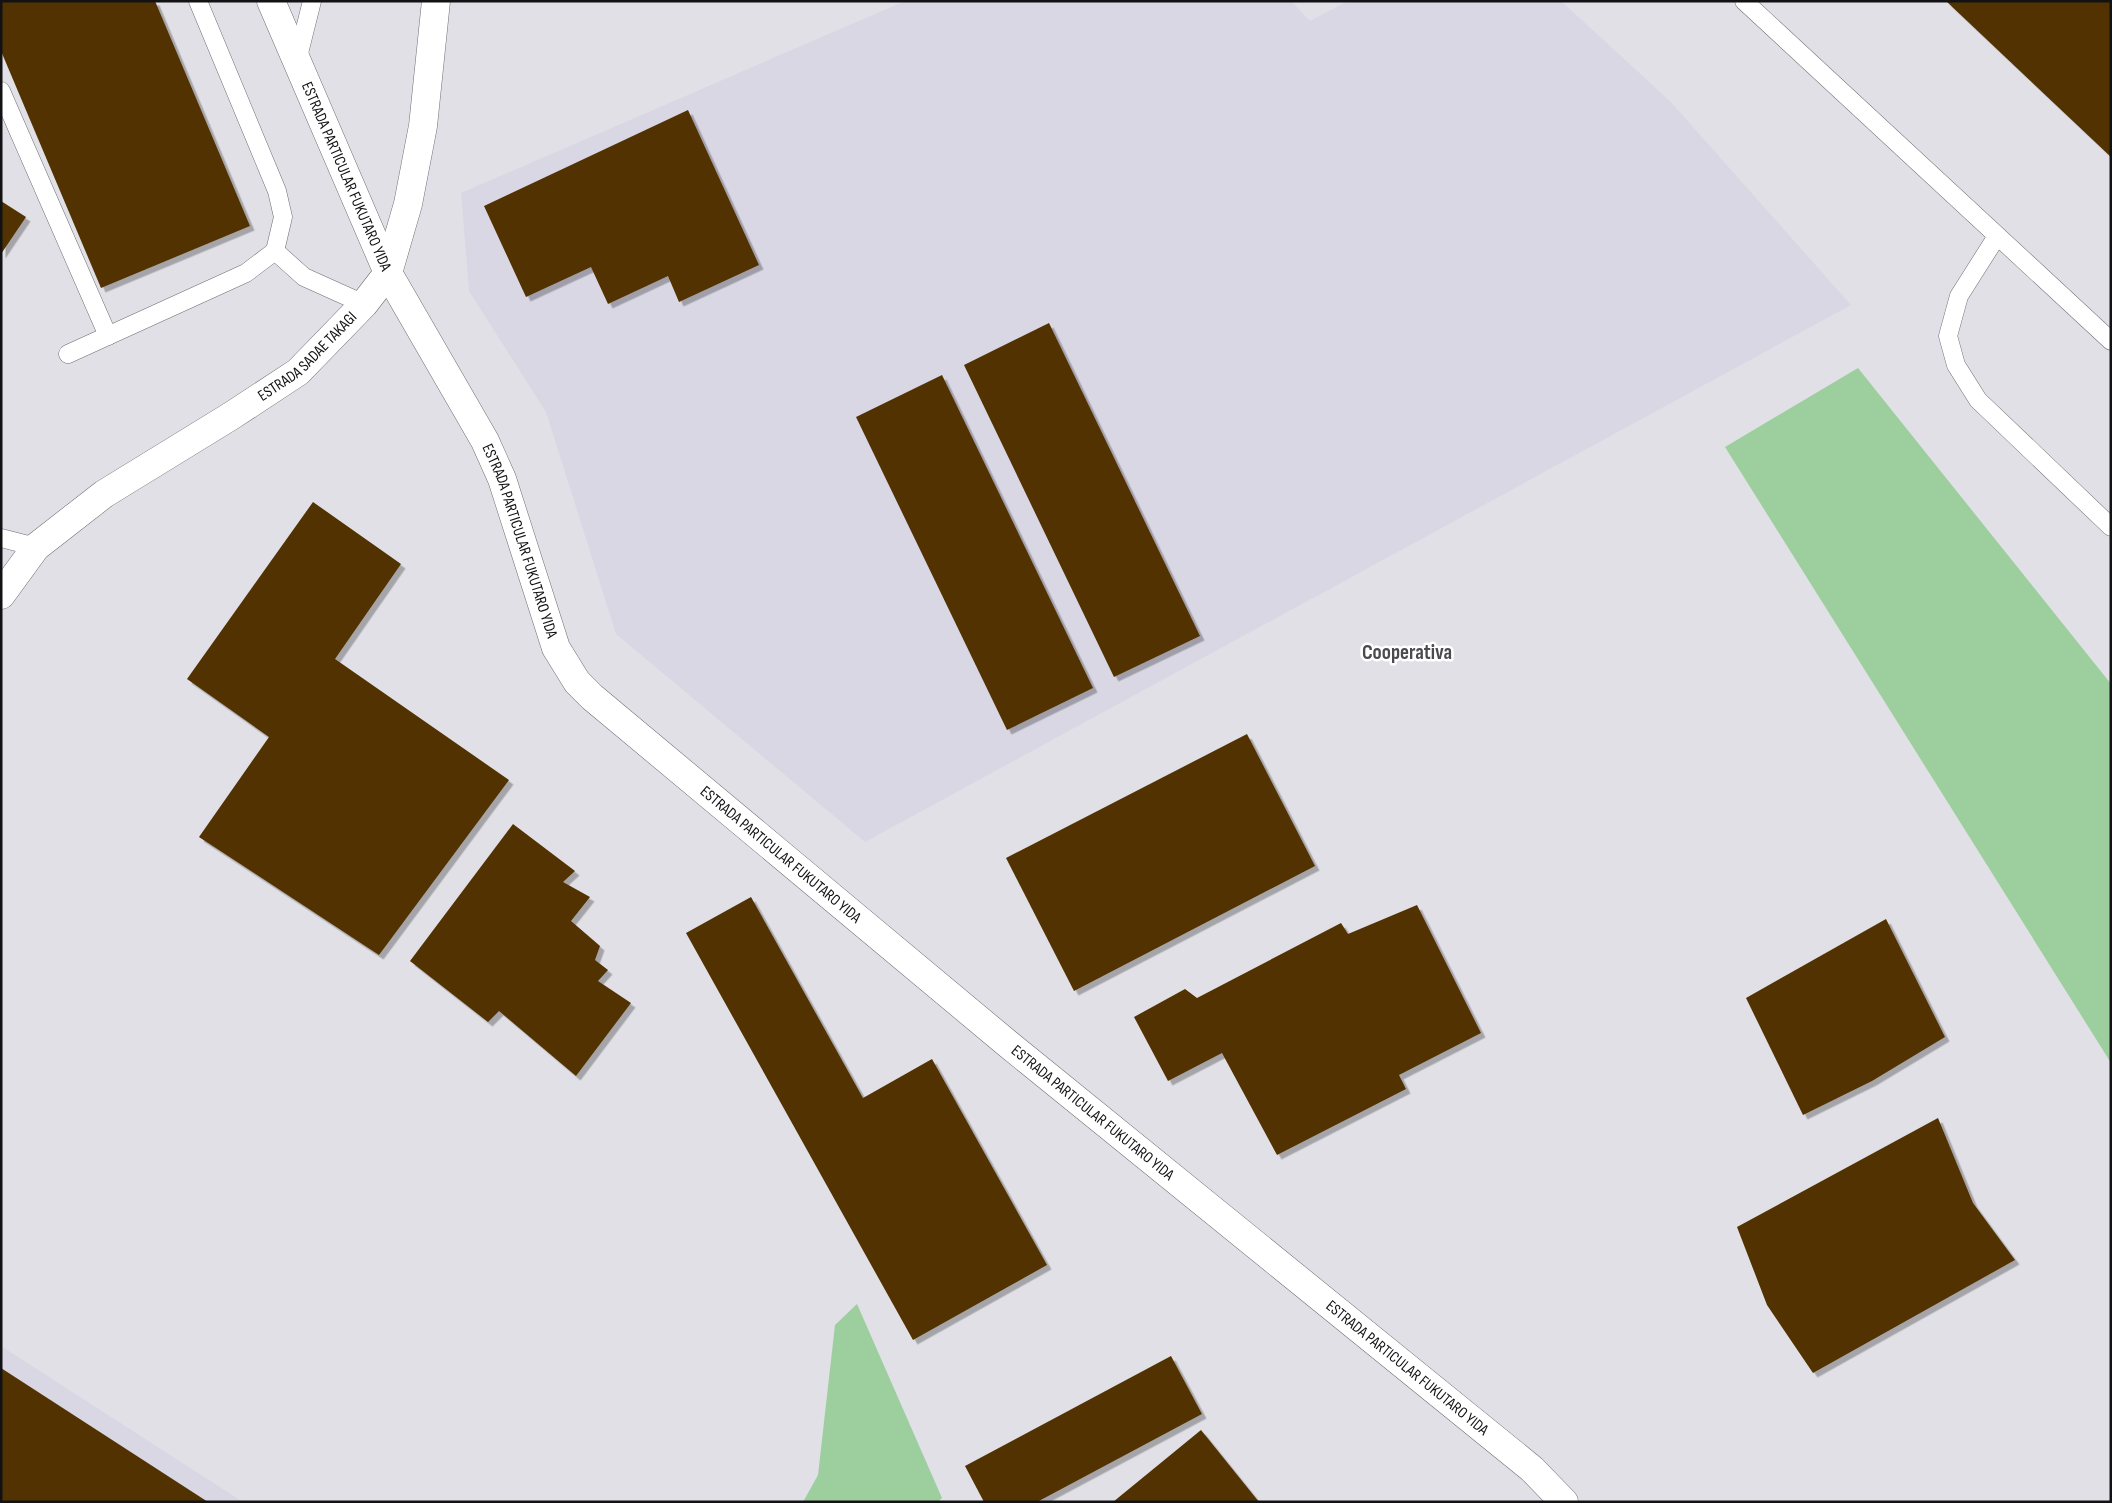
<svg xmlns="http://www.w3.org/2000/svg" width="2112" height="1503" font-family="'Sofia Sans Condensed',sans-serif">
  <defs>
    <filter id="shadow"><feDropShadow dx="4.5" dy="4.5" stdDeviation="0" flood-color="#0004"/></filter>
  </defs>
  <rect width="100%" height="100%" fill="#e1e0e6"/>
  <!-- built -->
  <g fill="#dad7e5">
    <polygon points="905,1 1291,1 1310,21 1348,1 1561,1 1670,101 1851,305 865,842 616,634 546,412 469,291 461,193"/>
    <polygon points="1,1346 243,1502 1,1502"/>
  </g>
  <!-- green -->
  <g fill="#9ccf9d">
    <polygon points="1858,368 2111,684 2111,1063 1725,447"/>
    <polygon points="857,1304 942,1498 938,1502 803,1502 818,1475 835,1325"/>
  </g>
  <!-- building -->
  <g fill="#513200" filter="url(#shadow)">
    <polygon points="1,1 155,1 250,226 101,288 1,51"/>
    <polygon points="1946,1 2111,1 2111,157"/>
    <polygon points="688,110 759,265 679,302 668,276 608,304 591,267 526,297 484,206"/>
    <polygon points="1,201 26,217 1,254"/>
    <polygon points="1049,323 1200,636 1114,677 964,365"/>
    <polygon points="942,375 1093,688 1007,730 856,417"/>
    <polygon points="313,502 401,564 335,659 509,780 379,955 199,837 269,737 187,679"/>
    <polygon points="1247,734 1315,866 1074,991 1006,858"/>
    <polygon points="513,824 575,871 563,882 590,897 571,921 600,946 595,960 608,970 598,981 631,1003 576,1076 499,1011 488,1022 410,961"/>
    <polygon points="751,897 863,1098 932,1059 1047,1265 913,1340 686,933"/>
    <polygon points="1417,905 1481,1033 1399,1075 1406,1089 1277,1155 1222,1053 1168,1081 1134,1017 1185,989 1197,998 1341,923 1348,934"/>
    <polygon points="1886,919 1945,1037 1872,1081 1803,1115 1746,998"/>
    <polygon points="1938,1118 1973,1203 2015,1260 1813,1373 1767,1305 1737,1227"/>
    <polygon points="1171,1356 1202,1414 1037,1502 984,1502 965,1466"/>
    <polygon points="1,1368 208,1502 1,1502"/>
    <polygon points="1201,1430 1259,1502 1113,1502"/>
  </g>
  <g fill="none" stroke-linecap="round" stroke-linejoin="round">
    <defs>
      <g id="lane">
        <polyline points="1744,1 2111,341"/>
        <polyline points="297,61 312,1"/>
        <polyline points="1,91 108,336"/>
        <polyline points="1997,236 1959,296 1948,336 1956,365 1978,400 2111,527"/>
        <polyline points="275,251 304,277 364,304"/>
        <polyline points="68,354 246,273 275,251 283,217 277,191 198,1"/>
        <polyline points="1,538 36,547"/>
      </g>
      <g id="street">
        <path id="s1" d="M271 1 388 273"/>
      </g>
      <g id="secondary">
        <path id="s2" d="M388 273 485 441 502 479 556 648 577 682 592 697 1008 1044 1532 1469 1564 1502"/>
        <path id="s3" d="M1 595 36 547 104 494 231 416 298 372 364 304 388 273 408 204 423 126 436 1"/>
      </g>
    </defs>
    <!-- lane casing -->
    <use href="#lane" stroke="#6f6e74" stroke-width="19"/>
    <!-- street casing -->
    <use href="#street" stroke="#6f6e74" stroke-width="29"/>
    <!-- secondary casing -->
    <use href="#secondary" stroke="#6f6e74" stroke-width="29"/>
    <!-- lane -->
    <use href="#lane" stroke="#fff" stroke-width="18"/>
    <!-- street -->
    <use href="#street" stroke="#fff" stroke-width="28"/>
    <!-- secondary -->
    <use href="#secondary" stroke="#fff" stroke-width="28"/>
  </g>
  <g text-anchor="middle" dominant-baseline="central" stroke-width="5" stroke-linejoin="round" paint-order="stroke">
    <!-- street labels -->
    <g font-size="16" fill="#121214" stroke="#fff">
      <text stroke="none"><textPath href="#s1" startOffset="191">ESTRADA PARTICULAR FUKUTARO YIDA</textPath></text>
      <text stroke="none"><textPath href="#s3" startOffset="392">ESTRADA SADAE TAKAGI</textPath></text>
      <text stroke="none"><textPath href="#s2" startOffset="300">ESTRADA PARTICULAR FUKUTARO YIDA</textPath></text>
      <text stroke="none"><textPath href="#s2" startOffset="720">ESTRADA PARTICULAR FUKUTARO YIDA</textPath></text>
      <text stroke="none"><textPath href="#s2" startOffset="1125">ESTRADA PARTICULAR FUKUTARO YIDA</textPath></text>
      <text stroke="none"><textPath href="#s2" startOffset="1530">ESTRADA PARTICULAR FUKUTARO YIDA</textPath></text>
    </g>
    <!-- district labels -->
    <g font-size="21" font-weight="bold" fill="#4b4a50" stroke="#fff">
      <text x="1407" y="652">Cooperativa</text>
    </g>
  </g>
  <!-- border -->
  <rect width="2112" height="1503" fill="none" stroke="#121214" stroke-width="5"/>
</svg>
